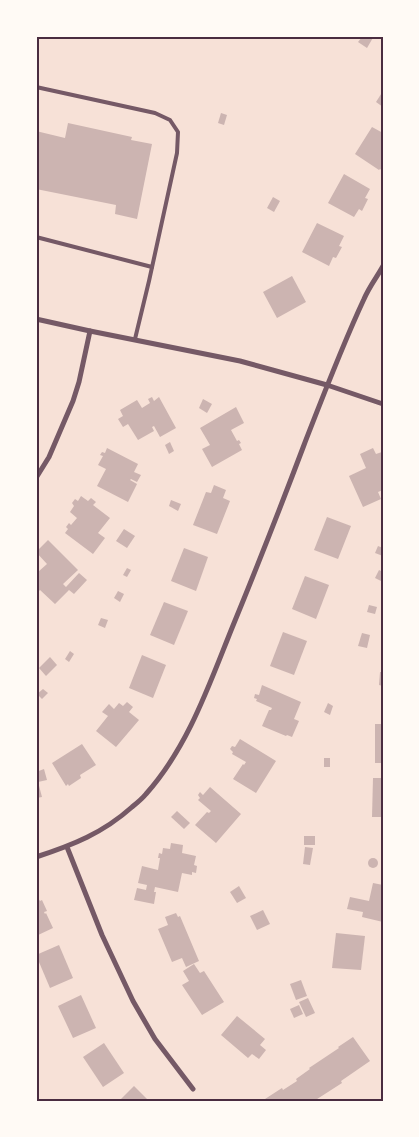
<svg xmlns="http://www.w3.org/2000/svg" width="419" height="1137" font-family="Literata,serif">
  <rect width="100%" height="100%" fill="#f7e1d7"/>
  <!-- building -->
  <g fill="#ccb4b1">
    <polygon points="366,36 374,36 367,48 358,42 362,37 364,38"/>
    <polygon points="383,91 383,107 376,102"/>
    <polygon points="221,113 227,115 224,125 218,123"/>
    <polygon points="68,123 132,137 131,140 152,144 137,219 115,214 116,205 36,189 36,131 65,138"/>
    <polygon points="372,127 383,133 383,171 380,169 379,170 355,154"/>
    <polygon points="344,174 370,189 365,198 368,199 362,211 359,209 354,217 328,203"/>
    <polygon points="273,197 280,201 274,212 267,208"/>
    <polygon points="317,223 344,236 339,246 342,247 336,258 333,257 329,266 302,252"/>
    <polygon points="292,276 306,302 277,318 263,292"/>
    <polygon points="152,397 154,401 159,397 176,428 160,437 154,426 152,427 154,431 138,440 128,424 123,427 118,419 123,416 120,410 137,400 142,408 150,403 148,399"/>
    <polygon points="203,399 212,404 207,413 199,408"/>
    <polygon points="236,407 244,423 231,430 237,441 239,440 241,443 239,444 242,450 212,467 202,449 210,445 200,428"/>
    <polygon points="170,442 174,451 169,454 165,445"/>
    <polygon points="107,448 138,464 134,472 141,475 137,482 131,479 130,480 137,484 128,502 97,486 106,469 98,465 103,456 100,455 102,452 105,453"/>
    <polygon points="373,448 376,454 382,452 383,454 383,490 378,492 381,499 363,507 349,476 366,468 360,454"/>
    <polygon points="214,485 226,490 223,498 230,501 217,534 193,525 206,492 211,493"/>
    <polygon points="81,496 88,501 91,498 96,502 93,505 110,518 98,533 105,538 93,554 65,533 68,529 66,527 69,523 71,525 77,518 70,512 74,506 72,503 75,499 78,501"/>
    <polygon points="171,500 181,504 178,511 169,506"/>
    <polygon points="327,517 351,526 338,559 314,550"/>
    <polygon points="124,529 135,536 127,548 116,541"/>
    <polygon points="48,540 78,570 63,584 66,587 79,573 87,580 74,594 69,590 55,604 40,590 39,591 36,589 38,586 36,584 36,570 38,572 47,564 36,552"/>
    <polygon points="378,546 383,548 383,556 375,553"/>
    <polygon points="184,548 208,557 196,591 171,581"/>
    <polygon points="127,568 131,570 127,577 123,575"/>
    <polygon points="379,570 383,572 383,582 375,578"/>
    <polygon points="305,576 329,585 316,619 292,609"/>
    <polygon points="118,591 124,594 120,602 114,598"/>
    <polygon points="164,602 188,611 174,645 150,635"/>
    <polygon points="369,605 377,607 375,614 367,612"/>
    <polygon points="101,618 108,620 105,628 98,625"/>
    <polygon points="283,632 307,641 294,675 270,666"/>
    <polygon points="362,633 370,635 367,648 358,646"/>
    <polygon points="70,651 74,654 69,662 65,659"/>
    <polygon points="142,655 166,665 153,698 129,688"/>
    <polygon points="50,657 57,665 46,676 39,668"/>
    <polygon points="380,672 383,672 383,686 379,685"/>
    <polygon points="262,685 301,702 294,719 299,721 292,737 287,735 286,736 262,726 269,710 271,710 272,708 256,701 257,699 254,698 255,694 259,695"/>
    <polygon points="43,689 48,693 42,699 37,694"/>
    <polygon points="127,702 133,707 129,712 139,720 116,747 96,731 108,716 102,712 109,704 114,709 119,703 123,706"/>
    <polygon points="328,703 333,706 330,715 324,712"/>
    <rect x="375" y="724" width="8" height="39"/>
    <polygon points="240,739 276,761 256,793 233,779 243,764 244,765 246,762 232,754 233,752 230,749 232,746 235,747"/>
    <polygon points="82,744 96,765 80,775 81,778 69,786 68,784 66,786 52,763"/>
    <rect x="324" y="758" width="6" height="9"/>
    <polygon points="44,769 47,780 38,782 42,797 36,798 36,772"/>
    <polygon points="373,778 383,778 383,817 372,817"/>
    <polygon points="210,787 241,814 216,843 195,825 207,812 209,813 211,811 198,800 200,798 198,795 200,792 203,795"/>
    <polygon points="177,811 190,823 184,829 171,817"/>
    <rect x="304" y="836" width="11" height="9"/>
    <polygon points="171,843 183,845 182,853 196,856 194,865 197,866 196,873 192,872 192,875 182,873 178,892 155,887 154,892 156,892 154,904 134,900 137,888 146,890 147,885 138,883 142,866 158,870 160,858 158,858 159,853 162,854 163,848 170,849"/>
    <polygon points="305,847 313,848 310,865 303,864"/>
    <circle cx="373" cy="863" r="5"/>
    <polygon points="373,883 383,885 383,922 362,917 363,912 347,909 350,897 369,901"/>
    <polygon points="239,886 246,898 237,903 230,892"/>
    <polygon points="38,898 40,901 42,900 47,911 44,912 45,914 46,913 53,928 36,936 36,899"/>
    <polygon points="263,910 270,924 257,930 250,916"/>
    <polygon points="176,913 178,917 180,916 199,961 186,967 182,958 172,962 158,929 168,925 165,917"/>
    <polygon points="336,933 365,936 361,970 332,968"/>
    <polygon points="59,945 73,978 50,988 36,955"/>
    <polygon points="194,964 200,973 204,971 224,1002 202,1015 182,985 189,981 183,971"/>
    <polygon points="301,980 307,996 296,1000 290,984"/>
    <polygon points="81,995 96,1028 73,1038 58,1006"/>
    <polygon points="308,998 315,1013 306,1017 299,1002"/>
    <polygon points="299,1005 303,1014 294,1018 290,1009"/>
    <polygon points="237,1016 265,1039 260,1045 266,1050 259,1059 252,1054 248,1058 221,1035"/>
    <polygon points="353,1037 370,1061 341,1081 342,1083 314,1101 266,1101 265,1099 282,1088 283,1090 297,1081 296,1079 310,1069 309,1068 339,1048 338,1047"/>
    <polygon points="104,1043 124,1073 103,1087 83,1057"/>
    <polygon points="134,1086 149,1101 119,1101"/>
  </g>
  <g fill="none" stroke-linecap="round" stroke-linejoin="round">
    <!-- service -->
    <g stroke="#755966" stroke-width="4">
      <polyline points="36,87 155,113 170,120 178,132 177,153 149,281 135,339"/>
      <polyline points="36,237 152,267"/>
    </g>
    <!-- minor -->
    <g stroke="#755966" stroke-width="5">
      <polyline points="36,319 90,331 240,361 327,385 383,404"/>
      <polyline points="36,478 49,457 73,401 79,382 90,331"/>
      <polyline points="67,847 102,935 133,1001 155,1039 193,1089"/>
      <path d="M36 857C73 845 103 833 132 807 137 803 142 799 146 794 188 747 209 685 232 628 257 567 281 506 304 445 323 396 342 346 364 299 369 287 377 277 383 266"/>
    </g>
  </g>
  <!-- border -->
  <rect width="419" height="1137" fill="none" stroke="#fffaf5" stroke-width="75"/>
  <rect x="38" y="38" width="344" height="1062" fill="none" stroke="#4a2c40" stroke-width="2"/>
</svg>
